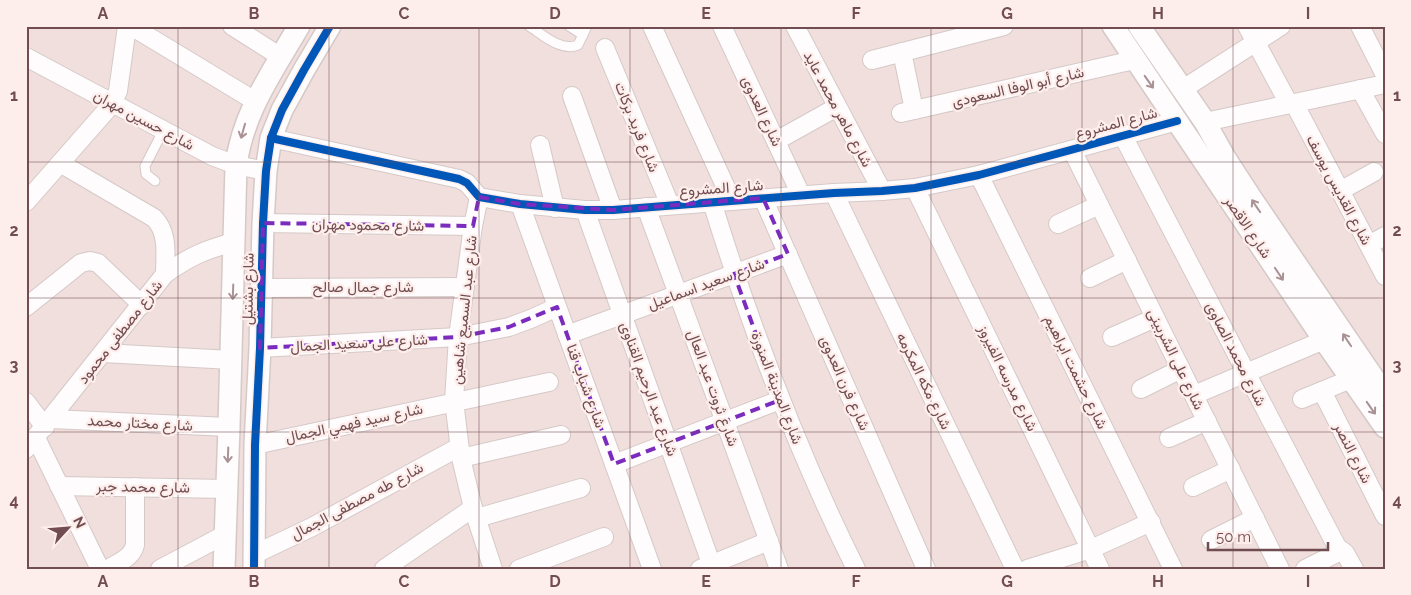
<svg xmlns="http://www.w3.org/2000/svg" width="1411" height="595" font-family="Raleway,Vazirmatn,sans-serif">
  <rect width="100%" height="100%" fill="#f5ecea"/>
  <!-- residential -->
  <rect fill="#f1dfdd" x="26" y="26" width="1359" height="543"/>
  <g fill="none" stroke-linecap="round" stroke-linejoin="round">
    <defs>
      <g id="service">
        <path d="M529 26C543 35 561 52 578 45L587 26"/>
        <polyline points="569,26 583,35"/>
        <polyline points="155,181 146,174 145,166 163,131"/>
      </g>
      <g id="minor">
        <polyline points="131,26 255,101"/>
        <polyline points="232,26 281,57"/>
        <polyline points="652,26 732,201"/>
        <polyline points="722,26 801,195"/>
        <polyline points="795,26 882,191"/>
        <polyline points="1247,26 1289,104"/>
        <polyline points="1360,26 1385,75"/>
        <polyline points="605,48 670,205"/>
        <polyline points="902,52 914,110"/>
        <polyline points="26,57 212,156 236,165 266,171"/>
        <polyline points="872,60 1004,26"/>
        <polyline points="1183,89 1281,26"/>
        <polyline points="1360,89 1385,134"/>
        <polyline points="572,96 613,210"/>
        <polyline points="1294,103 1385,276"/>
        <polyline points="901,113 1134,60"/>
        <polyline points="1205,122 1385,84"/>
        <polyline points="1123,136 1337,547 1345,553 1354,569"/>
        <polyline points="271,138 459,179 467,183 479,197 520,204 585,210 613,210 834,193 882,191 915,188 979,175 1177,121"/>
        <polyline points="776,141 837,107"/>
        <polyline points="540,145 555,208"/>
        <polyline points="1072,150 1280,569"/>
        <path d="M60 163 154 218C169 233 165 255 165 274"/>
        <polyline points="979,175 1173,569"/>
        <polyline points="915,188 1100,569"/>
        <polyline points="1340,191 1374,172"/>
        <polyline points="834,193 1015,569"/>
        <polyline points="479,197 473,226 458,337 454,401 461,458 473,508 493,569"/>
        <polyline points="763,198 926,569"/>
        <polyline points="26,202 112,104 118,91 127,26"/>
        <path d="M712 202C751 328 797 451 856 569"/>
        <polyline points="520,204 652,569"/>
        <polyline points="646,207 779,569"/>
        <polyline points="585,210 713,569"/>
        <polyline points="263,223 473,226"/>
        <polyline points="1058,224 1099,205"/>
        <polyline points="1369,245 1385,236"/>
        <polyline points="1090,278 1127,260"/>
        <polyline points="261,288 465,287"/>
        <polyline points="26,307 81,263 90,261 98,263 142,305"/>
        <polyline points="567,335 788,254"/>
        <polyline points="1112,337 1155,318"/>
        <polyline points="260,348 458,337 509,327 533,318 557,307"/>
        <polyline points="103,353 231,360"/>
        <polyline points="1141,389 1181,369"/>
        <polyline points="1322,391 1385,516"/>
        <polyline points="1194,395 1324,340"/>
        <polyline points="1302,399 1351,379"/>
        <polyline points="26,402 45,427"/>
        <polyline points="51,419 229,427"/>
        <polyline points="36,438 100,569"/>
        <polyline points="1169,438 1207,421"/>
        <polyline points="255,445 549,382"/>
        <path d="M26 449 165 274C190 256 205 250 234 242"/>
        <polyline points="461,458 561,435"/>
        <polyline points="614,464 780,400"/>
        <polyline points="59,486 227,489"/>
        <polyline points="1193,487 1231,469"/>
        <polyline points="477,518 581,488"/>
        <polyline points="1211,540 1255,518"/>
        <polyline points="255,554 312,527 459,447"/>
        <path d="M108 569C119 562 132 558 135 545V487"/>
        <polyline points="160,569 226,534"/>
        <polyline points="384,569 473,508"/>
        <polyline points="519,569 604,537"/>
        <polyline points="700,569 769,541"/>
        <polyline points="1027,569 1091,549 1151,522"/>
        <polyline points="1305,569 1341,551"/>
      </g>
      <g id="tertiary">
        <polyline points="1113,26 1324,340 1385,427"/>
        <polyline points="1139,26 1205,122 1225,158 1251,198 1385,395"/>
        <path d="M224 569 229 427 236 165C243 112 273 71 299 26"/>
        <polyline points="254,569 255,445 260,348 263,223 266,171 271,138 282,110 304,70 330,26"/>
      </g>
    </defs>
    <!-- service casing -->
    <use href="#service" stroke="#d5c9c8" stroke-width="11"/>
    <!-- minor casing -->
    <use href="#minor" stroke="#d5c9c8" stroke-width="20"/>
    <!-- tertiary casing -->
    <use href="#tertiary" stroke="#d5c9c8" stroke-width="24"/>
    <!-- service -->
    <use href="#service" stroke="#fefcfc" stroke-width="9"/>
    <!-- minor -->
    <use href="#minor" stroke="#fefcfc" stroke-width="18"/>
    <!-- tertiary -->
    <use href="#tertiary" stroke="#fefcfc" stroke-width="21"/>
    <defs>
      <g id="cycleway">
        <polyline points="271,138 459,179 467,183 479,197 520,204 585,210 613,210 834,193 882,191 915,188 979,175 1177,121"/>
        <polyline points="254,569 255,445 260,348 263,223 266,171 271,138 282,110 304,70 330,26"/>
      </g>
    </defs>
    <!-- cycleway casing -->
    <use href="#cycleway" stroke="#fdeeeb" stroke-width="11"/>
    <!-- cycleway -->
    <use href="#cycleway" stroke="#0057b8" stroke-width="8"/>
  </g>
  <!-- one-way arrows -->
  <defs><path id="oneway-shaft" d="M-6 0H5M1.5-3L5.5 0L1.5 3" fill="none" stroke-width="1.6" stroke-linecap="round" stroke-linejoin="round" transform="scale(1.25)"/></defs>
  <g stroke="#a99295">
    <use href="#oneway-shaft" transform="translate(1149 82) rotate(55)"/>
    <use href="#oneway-shaft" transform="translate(243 131) rotate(106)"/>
    <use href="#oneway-shaft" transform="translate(1256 206) rotate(-124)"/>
    <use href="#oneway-shaft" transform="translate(1279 274) rotate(56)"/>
    <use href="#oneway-shaft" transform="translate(233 292) rotate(92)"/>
    <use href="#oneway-shaft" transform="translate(1347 340) rotate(-124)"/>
    <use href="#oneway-shaft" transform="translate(1371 408) rotate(55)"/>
    <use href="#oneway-shaft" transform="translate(228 455) rotate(92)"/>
  </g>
  <!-- marked area -->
  <path fill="none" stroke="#7b2cbf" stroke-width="4" stroke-dasharray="10 6" stroke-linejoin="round" d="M479 197 520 204 613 210 763 198 788 254 734 274 780 400 614 464 557 307 509 327 458 337 260 348 263 223 473 226Z"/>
  <!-- grid -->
  <path fill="none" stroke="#714c50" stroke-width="1" stroke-opacity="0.55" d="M178 26V569M329 26V569M479 26V569M630 26V569M781 26V569M931 26V569M1082 26V569M1233 26V569M26 162H1385M26 298H1385M26 432H1385"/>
  <g text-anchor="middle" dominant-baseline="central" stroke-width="4.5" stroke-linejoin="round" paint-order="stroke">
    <!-- street labels -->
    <g font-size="15" fill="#714c50" stroke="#fdeeeb">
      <text transform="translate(1018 87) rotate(-13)">شارع أبو الوفا السعودى</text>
      <text transform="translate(838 109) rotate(62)">شارع ماهر محمد عايد</text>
      <text transform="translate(762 111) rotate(65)">شارع العدوى</text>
      <text transform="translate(144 120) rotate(28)">شارع حسين مهران</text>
      <text transform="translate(1116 123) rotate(-15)">شارع المشروع</text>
      <text transform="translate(637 127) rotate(68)">شارع فريد بركات</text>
      <text transform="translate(721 188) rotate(-4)">شارع المشروع</text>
      <text transform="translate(1339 190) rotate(62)">شارع القديس يوسف</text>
      <text transform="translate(368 225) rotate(1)">شارع محمود مهران</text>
      <text transform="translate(1248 227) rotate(56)">شارع الاقصر</text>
      <text transform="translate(706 284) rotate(-20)">شارع سعيد اسماعيل</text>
      <text x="363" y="287">شارع جمال صالح</text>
      <text transform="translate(248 289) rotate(-89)">شارع بشتيل</text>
      <text transform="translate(464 310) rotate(-84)">شارع عبد السميع شاهين</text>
      <text transform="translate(120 332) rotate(-52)">شارع مصطفى محمود</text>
      <text transform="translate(359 343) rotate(-3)">شارع على سعيد الجمال</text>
      <text transform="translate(1236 354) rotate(63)">شارع محمد الصاوى</text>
      <text transform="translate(1176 359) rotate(64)">شارع على الشربينى</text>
      <text transform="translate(1076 372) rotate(64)">شارع حشمت ابراهيم</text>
      <text transform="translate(1008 378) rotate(64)">شارع مدرسه الفيروز</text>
      <text transform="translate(924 381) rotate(64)">شارع مكه المكرمه</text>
      <text transform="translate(845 383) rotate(66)">شارع فرن العدوى</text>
      <text transform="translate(586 386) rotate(70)">شارع شباب قنا</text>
      <text transform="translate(713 388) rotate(70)">شارع ثروت عبد العال</text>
      <text transform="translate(777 388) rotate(69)">شارع المدينة المنورة</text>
      <text transform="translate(649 389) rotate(70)">شارع عبد الرحيم القناوى</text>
      <text transform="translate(140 423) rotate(3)">شارع مختار محمد</text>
      <text transform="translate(354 423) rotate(-12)">شارع سيد فهمي الجمال</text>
      <text transform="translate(1353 453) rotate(63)">شارع النصر</text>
      <text transform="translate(143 487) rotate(1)">شارع محمد جبر</text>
      <text transform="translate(357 501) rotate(-28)">شارع طه مصطفى الجمال</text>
    </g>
  </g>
  <!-- border -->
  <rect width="1411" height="595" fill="none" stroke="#fdeeeb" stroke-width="55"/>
  <!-- north arrow -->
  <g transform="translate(68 528) rotate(64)" stroke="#fdeeeb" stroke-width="4" paint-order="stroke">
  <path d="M0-4L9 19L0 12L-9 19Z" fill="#714c50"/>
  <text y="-8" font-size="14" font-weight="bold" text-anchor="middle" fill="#714c50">N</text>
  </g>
  <!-- scale -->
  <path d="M1208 542v8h120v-8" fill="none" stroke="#714c50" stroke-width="2.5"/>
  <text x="1216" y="542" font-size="15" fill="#714c50" stroke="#fdeeeb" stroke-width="4" paint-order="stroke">50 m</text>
  <rect x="28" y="28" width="1356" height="540" fill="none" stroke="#714c50" stroke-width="2"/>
  <g font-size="16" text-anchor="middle" font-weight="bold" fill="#714c50">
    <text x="103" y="19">A</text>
    <text x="254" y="19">B</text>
    <text x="404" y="19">C</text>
    <text x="555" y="19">D</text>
    <text x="706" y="19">E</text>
    <text x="856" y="19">F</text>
    <text x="1007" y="19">G</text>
    <text x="1158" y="19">H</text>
    <text x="1308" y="19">I</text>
    <text x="14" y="101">1</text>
    <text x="1397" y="101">1</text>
    <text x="14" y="236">2</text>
    <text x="1397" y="236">2</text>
    <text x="14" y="371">3</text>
    <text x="1397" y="371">3</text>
    <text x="14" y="506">4</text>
    <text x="1397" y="506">4</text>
    <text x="103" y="587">A</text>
    <text x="254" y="587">B</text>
    <text x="404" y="587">C</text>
    <text x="555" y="587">D</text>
    <text x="706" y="587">E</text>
    <text x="856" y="587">F</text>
    <text x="1007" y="587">G</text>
    <text x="1158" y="587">H</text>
    <text x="1308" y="587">I</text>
  </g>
</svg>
